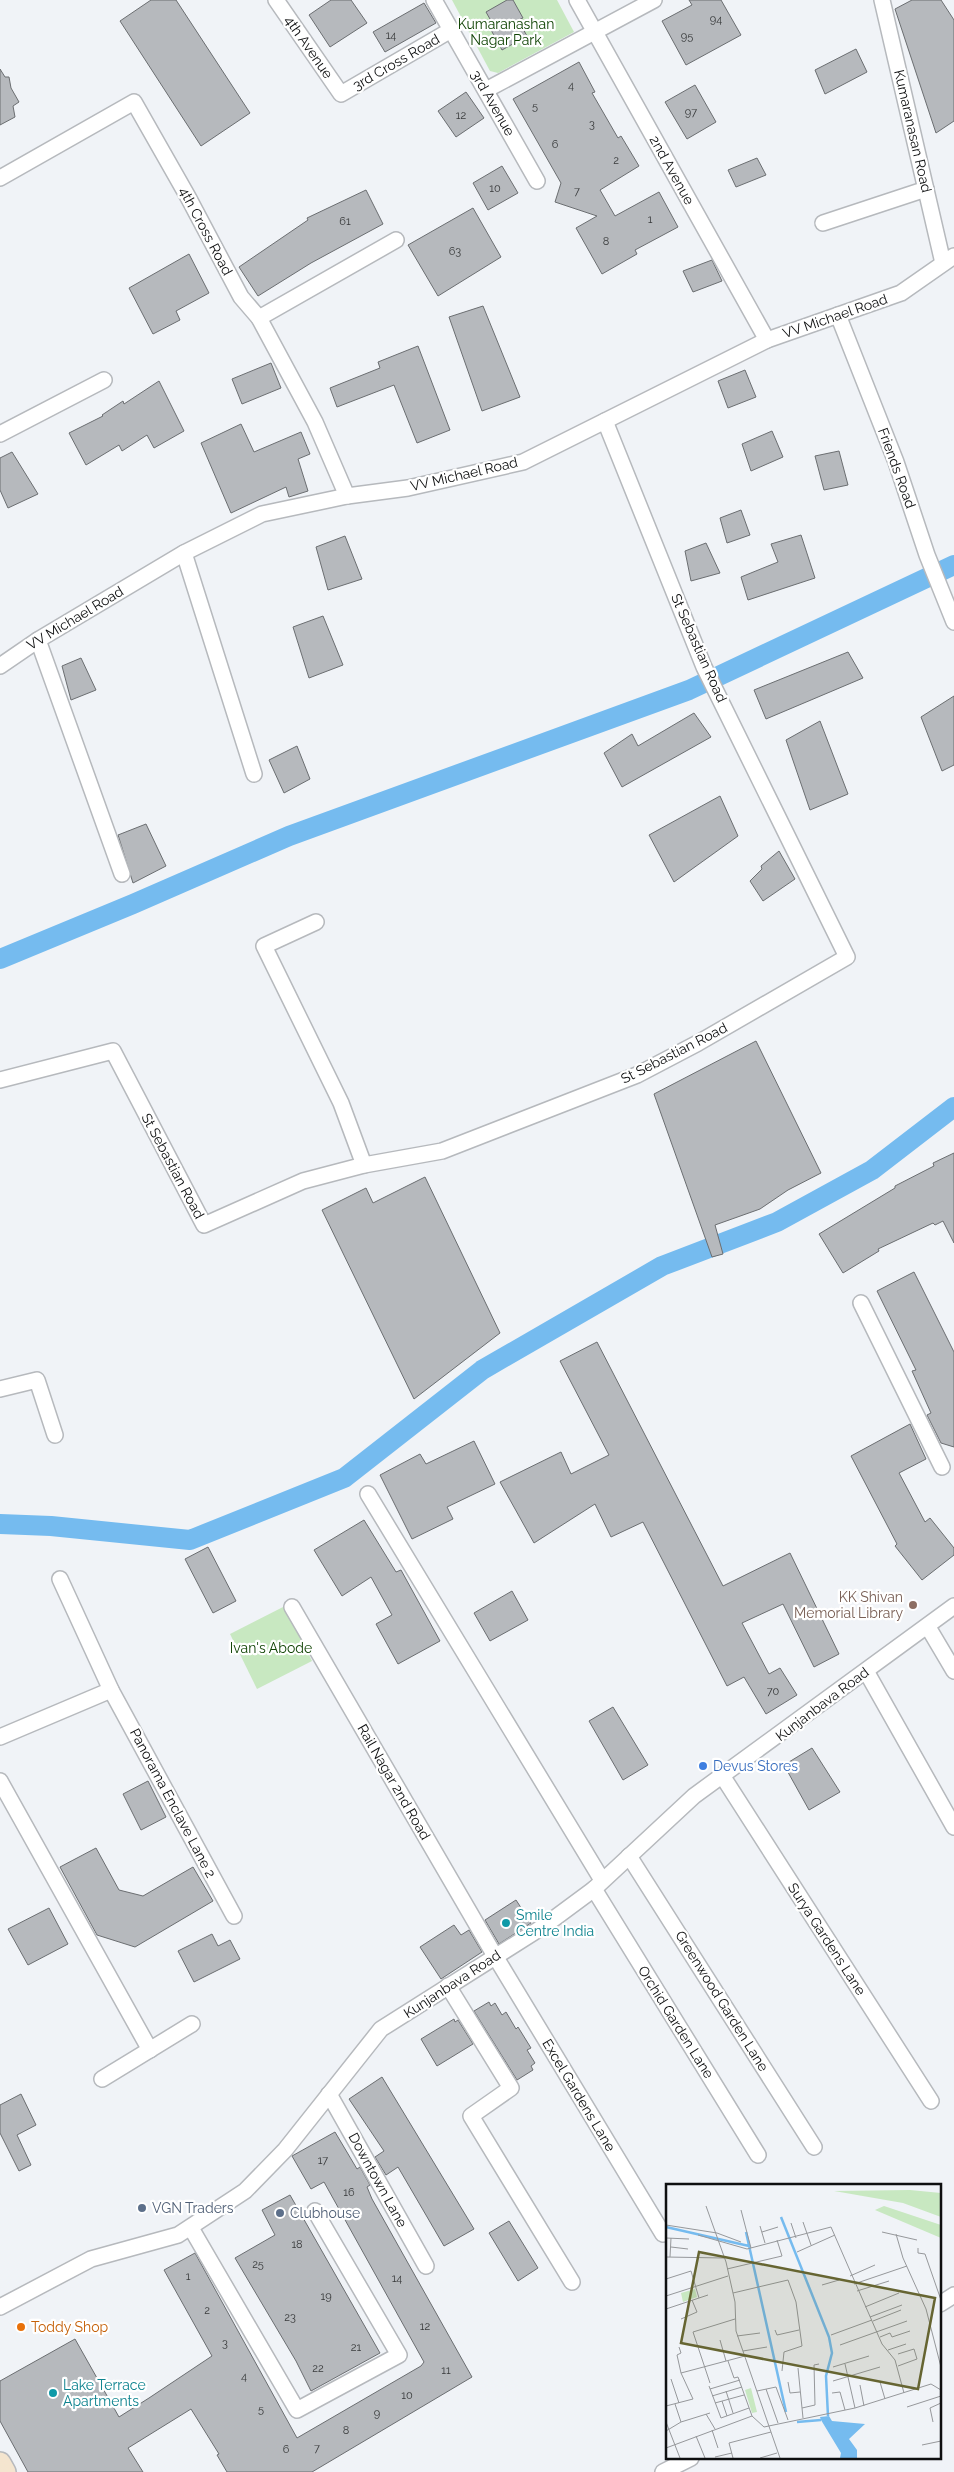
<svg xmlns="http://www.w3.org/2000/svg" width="954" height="2472" font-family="Raleway,sans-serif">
  <rect width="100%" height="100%" fill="#f0f3f7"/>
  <!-- green -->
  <g fill="#c8e8c1">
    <polygon points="452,0 557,0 574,32 498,73 490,71"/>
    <polygon points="285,1606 312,1661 257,1689 230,1634"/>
  </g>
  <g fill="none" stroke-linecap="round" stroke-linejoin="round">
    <!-- canal -->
    <g stroke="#75bbef" stroke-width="20">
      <polyline points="0,959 133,904 289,836 689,690 954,565"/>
      <polyline points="0,1524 51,1526 190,1540 344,1478 482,1370 662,1266 777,1222 872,1170 954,1107"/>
    </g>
  </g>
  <!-- building -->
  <g fill="#b6b9bd" stroke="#6b6e71">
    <polygon points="151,0 176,0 250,113 201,146 120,21"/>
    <polygon points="331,0 351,0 367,23 330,47 309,15"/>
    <polygon points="507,0 513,0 523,18 518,20 527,36 502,50 491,30 495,28 486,12"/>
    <polygon points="689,0 721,0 741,35 686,65 662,21 692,5"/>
    <polygon points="912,0 941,0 954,20 954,121 936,133 895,9"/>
    <polygon points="424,3 436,23 385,52 373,32"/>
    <polygon points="856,49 867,72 825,94 815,70"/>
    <polygon points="579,62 595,92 592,93 618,138 621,136 639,166 600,190 615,216 659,192 678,227 635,250 637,254 602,274 576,228 597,216 555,202 561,183 513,99"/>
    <polygon points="0,69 5,77 9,77 11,88 19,102 13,106 15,117 0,125"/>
    <polygon points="695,85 716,122 687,139 665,102"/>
    <polygon points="466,92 484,118 456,137 438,111"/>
    <polygon points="757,158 766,175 736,187 728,170"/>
    <polygon points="502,166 518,193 488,210 473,183"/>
    <polygon points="366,190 383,224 311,263 258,296 239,267 308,220 307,218"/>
    <polygon points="473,208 501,257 438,296 408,245"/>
    <polygon points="189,254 209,293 176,311 180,320 153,334 129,288"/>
    <polygon points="712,260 722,281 693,292 683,271"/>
    <polygon points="483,306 520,397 482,411 449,317"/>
    <polygon points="418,346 450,430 417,443 394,385 337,407 330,388 380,368 378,362"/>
    <polygon points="271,363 281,388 242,404 232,379"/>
    <polygon points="745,370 756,397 728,408 718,381"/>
    <polygon points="159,381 184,431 154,448 147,435 122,451 119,445 86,465 69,433 103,416 102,415 123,401 124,404"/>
    <polygon points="241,424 254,452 301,432 310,454 298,459 308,491 289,497 286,487 231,513 201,443"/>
    <polygon points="772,431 783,457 751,471 742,444"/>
    <polygon points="839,451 848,485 824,490 815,456"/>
    <polygon points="12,452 38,494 8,508 0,490 0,458"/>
    <polygon points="741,510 750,535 727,543 720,518"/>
    <polygon points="801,535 815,578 748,600 741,577 778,562 771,544"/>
    <polygon points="345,536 362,579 328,590 316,547"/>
    <polygon points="706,543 720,573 691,581 685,551"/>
    <polygon points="323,616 343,665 309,678 293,627"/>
    <polygon points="848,652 863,678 766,719 754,690"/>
    <polygon points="81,658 96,690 71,700 62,666"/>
    <polygon points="954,696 954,765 942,771 921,717"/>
    <polygon points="694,713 711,737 622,787 604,753 632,734 638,746"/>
    <polygon points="820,721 848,794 810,810 786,740"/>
    <polygon points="297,746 310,779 284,793 269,760"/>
    <polygon points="720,796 738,836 674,882 649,835"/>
    <polygon points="146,824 166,866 133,883 118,835"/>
    <polygon points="779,851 795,879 763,901 750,881 762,869 761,866"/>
    <polygon points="756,1041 821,1173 788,1190 760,1209 715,1225 723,1254 712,1257 654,1094"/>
    <polygon points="954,1153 954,1243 943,1221 935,1225 933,1223 878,1249 879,1251 843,1273 819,1234 895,1188 895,1186 934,1166 933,1163"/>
    <polygon points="425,1177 500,1333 414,1399 322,1210 366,1188 373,1203"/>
    <polygon points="914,1272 954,1352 954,1447 941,1443 927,1415 931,1413 912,1371 916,1370 877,1291"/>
    <polygon points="597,1342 723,1586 790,1553 839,1654 814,1667 783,1604 742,1623 769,1674 780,1668 797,1695 766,1714 744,1677 727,1686 643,1522 611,1537 595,1504 534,1543 500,1482 561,1452 571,1474 609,1455 560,1361"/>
    <polygon points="910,1424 926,1459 899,1473 925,1522 930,1518 954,1548 954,1555 922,1580 895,1546 897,1544 851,1456"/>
    <polygon points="474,1441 495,1484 447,1507 453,1519 412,1539 380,1475 420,1454 426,1464"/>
    <polygon points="364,1520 396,1572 401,1570 440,1641 398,1664 376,1624 392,1615 371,1577 342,1596 314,1550"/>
    <polygon points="208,1547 236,1601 213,1613 185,1559"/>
    <polygon points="512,1591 528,1620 490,1641 474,1613"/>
    <polygon points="613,1707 648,1765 623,1780 589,1721"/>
    <polygon points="812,1748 840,1792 809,1810 784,1765"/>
    <polygon points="148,1781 166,1817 141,1830 123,1794"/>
    <polygon points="96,1848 119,1890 143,1896 193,1867 213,1901 135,1947 97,1935 60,1867"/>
    <polygon points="516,1900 531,1923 499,1944 485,1920"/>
    <polygon points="49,1908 68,1944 28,1965 8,1929"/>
    <polygon points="454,1925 461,1935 469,1930 482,1952 441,1979 420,1947"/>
    <polygon points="212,1934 218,1946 230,1940 240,1959 194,1982 178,1951"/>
    <polygon points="489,2002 491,2006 495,2003 502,2015 506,2012 516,2029 518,2027 531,2048 527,2050 535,2063 531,2066 533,2070 517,2080 474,2011"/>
    <polygon points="454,2019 455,2022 458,2020 473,2044 437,2066 421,2039"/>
    <polygon points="382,2077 474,2229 444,2246 398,2167 386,2175 375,2157 384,2151 349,2099"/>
    <polygon points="21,2094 36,2125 17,2135 31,2165 19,2171 0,2133 0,2105"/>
    <polygon points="335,2132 357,2169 360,2167 370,2185 367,2187 372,2199 472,2377 312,2472 227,2472 217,2455 219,2454 191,2409 128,2448 143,2472 28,2472 0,2421 0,2381 75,2339 119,2417 149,2398 212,2356 164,2270 195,2253 297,2438 421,2366 424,2362 324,2182 311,2189 292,2156"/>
    <polygon points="290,2195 380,2353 311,2391 296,2361 235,2258 275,2235 262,2210"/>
    <polygon points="509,2221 538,2268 518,2281 489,2233"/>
  </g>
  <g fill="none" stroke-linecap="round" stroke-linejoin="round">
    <defs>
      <g id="minor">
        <polyline points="276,0 341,94 451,30"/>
        <polyline points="434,0 537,181"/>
        <polyline points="577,0 767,340"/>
        <polyline points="882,0 943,263"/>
        <polyline points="486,90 654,0"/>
        <polyline points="0,178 134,102 188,197 241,297 259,318 315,422 347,496"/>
        <polyline points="823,223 926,189"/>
        <polyline points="838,315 896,462 927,555 954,622"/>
        <polyline points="259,318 396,240"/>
        <polyline points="0,434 104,380"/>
        <polyline points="184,553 254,774"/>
        <polyline points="38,640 122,874"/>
        <polyline points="0,666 38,640 184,553 262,514 347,496 408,488 523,462 767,340 901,293 954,256"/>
        <polyline points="316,922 264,946 341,1103 364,1165"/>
        <polyline points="0,1080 113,1051 204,1225 303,1181 364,1165 442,1151 637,1075 698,1043 847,957 704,667 605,421"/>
        <polyline points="861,1303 942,1467"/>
        <polyline points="0,1389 37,1380 55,1435"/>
        <polyline points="368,1494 602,1880"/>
        <polyline points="60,1579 111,1690 234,1916"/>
        <polyline points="292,1607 495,1956 663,2234"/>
        <polyline points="928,1627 954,1671"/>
        <polyline points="866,1671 954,1827"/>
        <polyline points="0,1737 111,1690"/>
        <polyline points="723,1777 931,2101"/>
        <polyline points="0,1781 150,2050"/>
        <polyline points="629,1856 814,2147"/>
        <polyline points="594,1889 758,2155"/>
        <polyline points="448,1986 511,2088 471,2116 572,2282"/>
        <polyline points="102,2079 192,2024"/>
        <polyline points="329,2094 426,2266"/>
        <polyline points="191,2228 297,2410 399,2355 315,2211"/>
        <polyline points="940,2304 954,2295"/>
        <polyline points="0,2307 91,2259 178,2235 245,2191 285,2150 381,2029 544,1926 594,1889 694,1796 954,1606"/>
        <polyline points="663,2472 691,2458"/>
      </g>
      <polyline id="secondary" points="0,2463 5,2472"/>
    </defs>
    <!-- minor casing -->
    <use href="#minor" stroke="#b6b9bd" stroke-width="18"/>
    <!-- secondary casing -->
    <use href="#secondary" stroke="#b6b9bd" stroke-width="24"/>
    <!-- minor -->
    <use href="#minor" stroke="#fff" stroke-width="15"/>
    <!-- secondary -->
    <use href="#secondary" stroke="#f4e5cf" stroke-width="21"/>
  </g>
  <!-- markers -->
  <circle fill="#8d6e63" stroke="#fff" stroke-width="2" cx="913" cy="1605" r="5"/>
  <circle fill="#3f7fe0" stroke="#fff" stroke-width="2" cx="703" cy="1766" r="5"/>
  <g fill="#0f9aa8" stroke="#fff" stroke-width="2">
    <circle cx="506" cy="1923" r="5"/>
    <circle cx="53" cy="2393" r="5"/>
  </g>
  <g fill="#5c6f8a" stroke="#fff" stroke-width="2">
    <circle cx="142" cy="2208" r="5"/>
    <circle cx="280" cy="2213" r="5"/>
  </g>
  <circle fill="#e8710a" stroke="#fff" stroke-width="2" cx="21" cy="2327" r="5"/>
  <g text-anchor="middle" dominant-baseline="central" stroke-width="4.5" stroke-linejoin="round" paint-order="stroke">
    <!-- number labels -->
    <g font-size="11" fill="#383a3b">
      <text x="716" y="19">94</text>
      <text x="391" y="35">14</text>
      <text x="687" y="36">95</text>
      <text x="571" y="85">4</text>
      <text x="535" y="106">5</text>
      <text x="691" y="112">97</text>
      <text x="461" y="115">12</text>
      <text x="592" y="124">3</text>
      <text x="555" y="144">6</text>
      <text x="616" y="160">2</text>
      <text x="495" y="188">10</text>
      <text x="577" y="191">7</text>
      <text x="650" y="219">1</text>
      <text x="345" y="221">61</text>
      <text x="606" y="241">8</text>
      <text x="455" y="251">63</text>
      <text x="773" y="1691">70</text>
      <text x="323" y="2160">17</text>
      <text x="349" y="2192">16</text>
      <text x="297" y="2244">18</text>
      <text x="258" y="2264">25</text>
      <text x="188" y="2276">1</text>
      <text x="397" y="2278">14</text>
      <text x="326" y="2296">19</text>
      <text x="207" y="2310">2</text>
      <text x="290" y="2317">23</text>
      <text x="425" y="2326">12</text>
      <text x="225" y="2343">3</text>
      <text x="356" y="2347">21</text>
      <text x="318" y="2368">22</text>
      <text x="446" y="2370">11</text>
      <text x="244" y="2376">4</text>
      <text x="407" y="2395">10</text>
      <text x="261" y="2409">5</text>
      <text x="377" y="2413">9</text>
      <text x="346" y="2430">8</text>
      <text x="317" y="2448">7</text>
      <text x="286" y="2449">6</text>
    </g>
    <!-- park labels -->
    <g font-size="14" fill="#0f4303" stroke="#fff">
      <text x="506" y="24">Kumaranashan<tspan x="506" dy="16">Nagar Park</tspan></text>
      <text x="271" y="1648">Ivan's Abode</text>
    </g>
    <!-- street labels -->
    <g font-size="14" fill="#0e0f10" stroke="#fff">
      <text transform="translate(309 47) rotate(55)">4th Avenue</text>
      <text transform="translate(396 62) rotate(-30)">3rd Cross Road</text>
      <text transform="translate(493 103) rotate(60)">3rd Avenue</text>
      <text transform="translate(913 131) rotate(77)">Kumaranasan Road</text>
      <text transform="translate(672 170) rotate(61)">2nd Avenue</text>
      <text transform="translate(206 231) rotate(62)">4th Cross Road</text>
      <text transform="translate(835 316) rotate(-19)">VV Michael Road</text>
      <text transform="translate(897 468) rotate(70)">Friends Road</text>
      <text transform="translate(464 474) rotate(-13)">VV Michael Road</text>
      <text transform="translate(75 618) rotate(-31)">VV Michael Road</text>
      <text transform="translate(699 648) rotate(66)">St Sebastian Road</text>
      <text transform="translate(674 1053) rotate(-27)">St Sebastian Road</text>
      <text transform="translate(173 1166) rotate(62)">St Sebastian Road</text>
      <text transform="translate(822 1704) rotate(-37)">Kunjanbava Road</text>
      <text transform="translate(394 1782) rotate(60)">Rail Nagar 2nd Road</text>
      <text transform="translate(173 1803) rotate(62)">Panorama Enclave Lane 2</text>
      <text transform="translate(827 1939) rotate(57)">Surya Gardens Lane</text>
      <text transform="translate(452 1984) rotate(-33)">Kunjanbava Road</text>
      <text transform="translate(722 2001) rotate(58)">Greenwood Garden Lane</text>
      <text transform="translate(676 2022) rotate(58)">Orchid Garden Lane</text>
      <text transform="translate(579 2095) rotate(59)">Excel Gardens Lane</text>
      <text transform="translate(378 2180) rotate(61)">Downtown Lane</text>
    </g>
    <!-- education labels -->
    <g font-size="14" fill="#785e54" stroke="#fff" text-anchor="end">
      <text x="903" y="1597">KK Shivan<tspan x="903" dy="16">Memorial Library</tspan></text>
    </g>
    <!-- shop labels -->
    <g font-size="14" fill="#366cbe" stroke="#fff" text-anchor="start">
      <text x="713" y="1766">Devus Stores</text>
    </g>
    <!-- culture labels -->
    <g font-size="14" fill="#0d838f" stroke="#fff" text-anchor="start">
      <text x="516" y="1915">Smile<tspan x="516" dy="16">Centre India</tspan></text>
      <text x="63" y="2385">Lake Terrace<tspan x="63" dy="16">Apartments</tspan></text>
    </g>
    <!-- service labels -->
    <g font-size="14" fill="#4e5e75" stroke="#fff" text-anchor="start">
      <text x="152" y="2208">VGN Traders</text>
      <text x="290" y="2213">Clubhouse</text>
    </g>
    <!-- food labels -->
    <g font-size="14" fill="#c56008" stroke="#fff" text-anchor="start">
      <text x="31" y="2327">Toddy Shop</text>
    </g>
  </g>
  <!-- overview -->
  <g transform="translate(666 2184)">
    <rect width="275" height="275" fill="#f0f3f7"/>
    <path d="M244 6 275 9V33L237 19 168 7ZM218 22 275 41V54L209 26ZM29 105 31 113 17 118 15 109ZM85 204 91 228 86 229 79 206Z" fill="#c8e8c1"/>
    <path d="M163 232 166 237 199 240 183 255 191 266V274H174L175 269 155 236 154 233Z" fill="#75bbef"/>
    <path fill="none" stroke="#75bbef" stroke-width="2.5" d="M115 33 163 153 166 169 160 192 162 232M0 43 83 62M80 48 120 228M131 238 155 236"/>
    <path fill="none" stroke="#96989b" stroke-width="1" d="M40 22 60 78 69 118 70 147 114 274M75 26 85 64M137 38 145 61M125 39 130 54M0 41 51 49 75 58M94 42 99 59M96 48 112 43M216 48 251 56M230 50 237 74 260 125 275 183M32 51 81 65 165 43 216 160 229 176 238 209M0 54 23 55M5 63 22 65M252 64V69L259 70 275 116M131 68 169 51M0 73 58 74M4 73 5 54M61 85 116 72 111 56M184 92 209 81M0 95 25 87 33 114M188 100 241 82M156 101 173 96M191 107 223 97M67 109 122 96 130 118 136 162 118 168 116 187M0 112 62 92M199 123 233 109M0 125 42 111M204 133 236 121M15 135 31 128 26 116M207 137 235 126M109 146 111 151 133 146M165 151 206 136M71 152 94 149M214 153 224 149 226 153 244 147M54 156 60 177M174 161 241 137M222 166 240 160M77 167 101 163M62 177 68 194 72 193 86 232M179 180 189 224M232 182 251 175 248 165 232 170M167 183 203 172M132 184 137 234M15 189 79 172M5 195 13 219M167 197 214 183M122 198 124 209 134 208M214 198 219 215M44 199 27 148 69 135M194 201 198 222M43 202 55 234 83 224M44 205 74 196M100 205 112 239M60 207 67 229M91 207 110 203 122 236M166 209 174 208 179 226M46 212 76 203M56 217 61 232M49 219 78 211M9 220 15 238 44 229M0 222 27 215 15 189 11 171 15 169 13 163M241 223 275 212M136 224 149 221 148 181 153 180M40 230 49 245M0 238 14 274M267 238 264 224 275 219M46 246 52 264M0 247 15 238M30 252 39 274M256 261 275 257M0 264 86 232 98 243 189 224 265 200 275 206M49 273 66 269M67 274 63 259 105 248M94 274 111 269"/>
    <path fill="#666532" fill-opacity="0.15" stroke="#666532" stroke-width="2.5" d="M33 68 269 114 252 205 15 159Z"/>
    <rect width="275" height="275" fill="none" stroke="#0e0f10" stroke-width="2.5"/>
  </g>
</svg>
